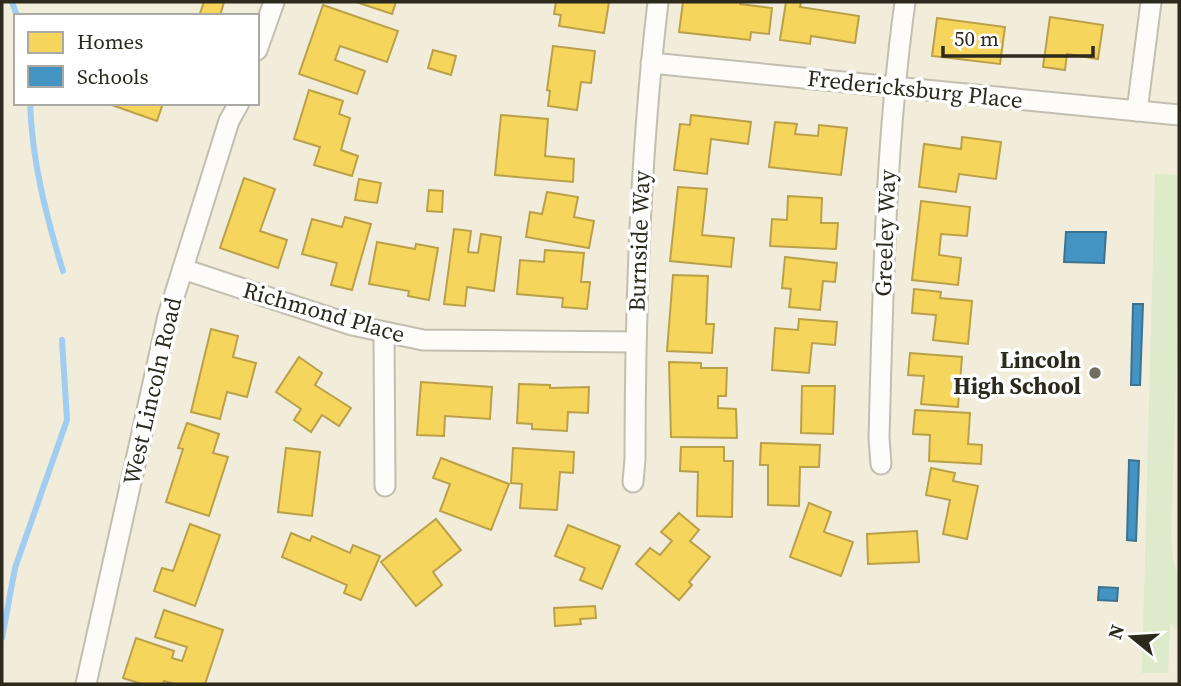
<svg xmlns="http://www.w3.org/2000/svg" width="1181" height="686" font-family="'Source Serif 4',serif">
  <rect width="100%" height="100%" fill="#f2ecda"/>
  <!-- green -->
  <polygon fill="#ddebca" points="1155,174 1179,175 1179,291 1171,537 1173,558 1179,582 1179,633 1170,622 1168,673 1142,673"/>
  <!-- homes -->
  <g fill="#f6d55c" stroke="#baa149" stroke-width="2">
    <polygon points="204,2 224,2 220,16 199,16"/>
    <polygon points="356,2 396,2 392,14"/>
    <polygon points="556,2 609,2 604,33 559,26 561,15 554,14"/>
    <polygon points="683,2 740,2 740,4 772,8 769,34 751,32 750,40 679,32"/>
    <polygon points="786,2 801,2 800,7 859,16 855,43 811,36 810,44 780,40"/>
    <polygon points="323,5 398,31 387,62 340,46 335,60 365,71 357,94 299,74"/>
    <polygon points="1050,17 1103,25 1098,59 1067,54 1065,70 1043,67"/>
    <polygon points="937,18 1005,27 1000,64 932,56"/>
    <polygon points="553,46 595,51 591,83 581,82 577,110 548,106 550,91 547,90"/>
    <polygon points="433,50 456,56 451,75 428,68"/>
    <polygon points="309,90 343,101 339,114 350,118 341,150 358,156 352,176 314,165 320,147 294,139"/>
    <polygon points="106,103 163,103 157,121"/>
    <polygon points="501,115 548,119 545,156 574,159 573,182 495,175"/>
    <polygon points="691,115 751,122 748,144 711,139 707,174 674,170 680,124 690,125"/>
    <polygon points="775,122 797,124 795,134 818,136 819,125 847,128 841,175 769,167"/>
    <polygon points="962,137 1001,142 996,179 959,174 956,192 919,187 924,144 961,149"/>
    <polygon points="244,178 275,189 260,231 287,240 278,268 220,248"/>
    <polygon points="359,179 381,183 377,203 355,200"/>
    <polygon points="678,187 707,189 702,235 734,238 731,267 670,261"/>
    <polygon points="429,190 443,191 442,212 427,211"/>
    <polygon points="547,192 578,197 574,217 594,221 589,248 526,237 530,212 542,214"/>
    <polygon points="788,196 822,198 821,223 838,223 836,249 770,246 772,219 787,220"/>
    <polygon points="921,201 970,207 967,236 941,234 939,255 961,258 958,285 912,280"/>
    <polygon points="345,217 371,224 352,290 331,285 337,263 302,254 312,219 342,227"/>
    <polygon points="454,229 471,231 468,252 478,253 481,234 501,237 494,291 467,287 465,306 444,304"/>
    <polygon points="377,242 415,249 416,244 438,248 429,300 408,296 409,291 369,284"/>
    <polygon points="545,250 584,253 581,282 590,282 587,309 562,307 563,298 517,294 520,260 544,262"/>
    <polygon points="785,257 837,263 835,282 823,281 820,310 789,307 791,289 782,288"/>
    <polygon points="673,275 708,276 706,324 714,324 712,353 667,351"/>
    <polygon points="914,289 941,292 940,298 972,301 968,344 933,340 936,315 912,313"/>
    <polygon points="799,319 837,322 835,345 812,343 809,373 772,370 775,328 798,330"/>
    <polygon points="211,329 238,336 233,357 256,363 247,397 227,392 220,419 191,412"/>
    <polygon points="910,353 962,357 958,407 921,404 924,376 908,375"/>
    <polygon points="299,357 322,373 315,385 351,408 339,426 322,415 311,432 294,420 301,409 276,392"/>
    <polygon points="669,362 701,363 701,368 727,368 726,396 718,396 718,408 736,409 737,438 671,437"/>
    <polygon points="421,382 492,387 490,419 445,416 444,436 417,435"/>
    <polygon points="519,384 550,385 550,388 589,387 588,413 568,412 567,431 532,429 532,424 517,423"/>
    <polygon points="802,386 835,386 833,434 801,433"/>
    <polygon points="915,410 970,413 968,444 982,445 981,464 929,461 930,435 913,434"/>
    <polygon points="187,423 219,434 213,453 228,457 209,516 166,502 183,449 178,448"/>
    <polygon points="761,443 820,445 819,467 800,467 799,506 768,505 768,465 760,465"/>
    <polygon points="681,447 724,447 724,461 733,461 732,517 697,516 698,472 680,471"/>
    <polygon points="286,448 320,452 312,516 278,512"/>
    <polygon points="513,448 574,452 573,473 560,472 557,510 520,508 522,484 511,483"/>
    <polygon points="441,458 509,484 491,530 440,511 450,484 433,478"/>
    <polygon points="931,468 955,473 953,481 978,486 967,539 943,534 950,500 926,495"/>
    <polygon points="809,503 831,512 824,532 853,542 841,576 790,557"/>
    <polygon points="679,513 699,530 690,541 710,557 689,582 692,585 679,600 636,564 650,548 660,555 672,541 661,532"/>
    <polygon points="436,519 461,550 433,572 442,585 416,606 381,562"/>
    <polygon points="190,524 220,535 195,606 154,591 162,568 173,571"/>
    <polygon points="568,525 620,546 602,589 580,580 585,568 555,556"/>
    <polygon points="917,531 919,562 868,564 867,534"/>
    <polygon points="291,533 310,541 312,536 350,553 353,545 380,556 361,600 344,593 347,585 282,557"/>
    <polygon points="595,606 596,618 580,619 581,624 555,626 554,608"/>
    <polygon points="164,610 223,630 205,684 175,684 164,681 163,684 142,684 123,678 136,638 174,651 172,658 182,661 187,647 155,637"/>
  </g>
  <!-- schools -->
  <g fill="#4393c3" stroke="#3c7391" stroke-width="2">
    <polygon points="1066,232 1106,232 1104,263 1064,262"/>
    <polygon points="1133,304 1143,304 1140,385 1131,385"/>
    <polygon points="1129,460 1139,461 1136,541 1127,540"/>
    <polygon points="1099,587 1118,588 1117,601 1098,600"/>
  </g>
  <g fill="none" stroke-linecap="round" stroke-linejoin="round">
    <!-- stream -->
    <g stroke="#a0cdf0" stroke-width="6">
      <polyline points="12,2 17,16"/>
      <path d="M30 103C32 161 46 216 63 271"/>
      <polyline points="2,638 15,568 67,420 62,340"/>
    </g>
    <defs>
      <g id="minor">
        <polyline points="257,50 274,2"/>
        <polyline points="651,63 1179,115"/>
        <polyline points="1137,111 1151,2"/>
        <polyline points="183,269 352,325 423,340 635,342"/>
        <polyline points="384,333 385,486"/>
        <path d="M881 464 879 438C883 292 885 147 905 2"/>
        <path d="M633 482 635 459C635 306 640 154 658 2"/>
        <polyline points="86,684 168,316 229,121 239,103"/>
      </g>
    </defs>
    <!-- minor casing -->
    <use href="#minor" stroke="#c3beb0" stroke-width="23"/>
    <!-- minor -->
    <use href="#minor" stroke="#fdfcf9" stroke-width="19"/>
  </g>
  <!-- markers -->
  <circle fill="#726d5e" stroke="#fff" stroke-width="2.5" cx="1095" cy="373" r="7"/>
  <g text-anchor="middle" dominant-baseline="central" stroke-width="7" stroke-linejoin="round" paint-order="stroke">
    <!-- street labels -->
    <g font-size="23" fill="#2d291c" stroke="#fff">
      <text transform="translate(915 89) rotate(6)">Fredericksburg Place</text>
      <text transform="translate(885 233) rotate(-88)">Greeley Way</text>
      <text transform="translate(639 241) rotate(-88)">Burnside Way</text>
      <text transform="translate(324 312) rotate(16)">Richmond Place</text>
      <text transform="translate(152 391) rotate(-77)">West Lincoln Road</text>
    </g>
    <!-- poi labels -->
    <g font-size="23" font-weight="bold" fill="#2d291c" stroke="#fff" text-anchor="end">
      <text x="1081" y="360">Lincoln<tspan x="1081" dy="26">High School</tspan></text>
    </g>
  </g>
  <!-- border -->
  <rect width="1181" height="686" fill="none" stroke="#2d291c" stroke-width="7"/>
  <!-- legend -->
  <rect x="14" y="14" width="245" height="91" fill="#ffffff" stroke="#aba9a4" stroke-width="2"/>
  <rect x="28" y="32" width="35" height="21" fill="#f6d55c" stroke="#aba9a4" stroke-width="2"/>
  <text x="77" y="49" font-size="21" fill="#2d291c">Homes</text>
  <rect x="28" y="66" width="35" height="21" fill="#4393c3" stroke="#aba9a4" stroke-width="2"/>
  <text x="77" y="84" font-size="21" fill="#2d291c">Schools</text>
  <!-- north arrow -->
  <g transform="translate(1132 637) rotate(288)" stroke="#ffffff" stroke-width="5" paint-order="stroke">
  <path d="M0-5L12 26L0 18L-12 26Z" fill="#2d291c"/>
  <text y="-10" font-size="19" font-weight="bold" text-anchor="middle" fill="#2d291c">N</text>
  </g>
  <!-- scale -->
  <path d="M943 46v10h150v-10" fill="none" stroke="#2d291c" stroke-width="3.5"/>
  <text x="954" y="46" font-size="21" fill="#2d291c" stroke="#ffffff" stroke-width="5" paint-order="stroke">50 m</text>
</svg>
